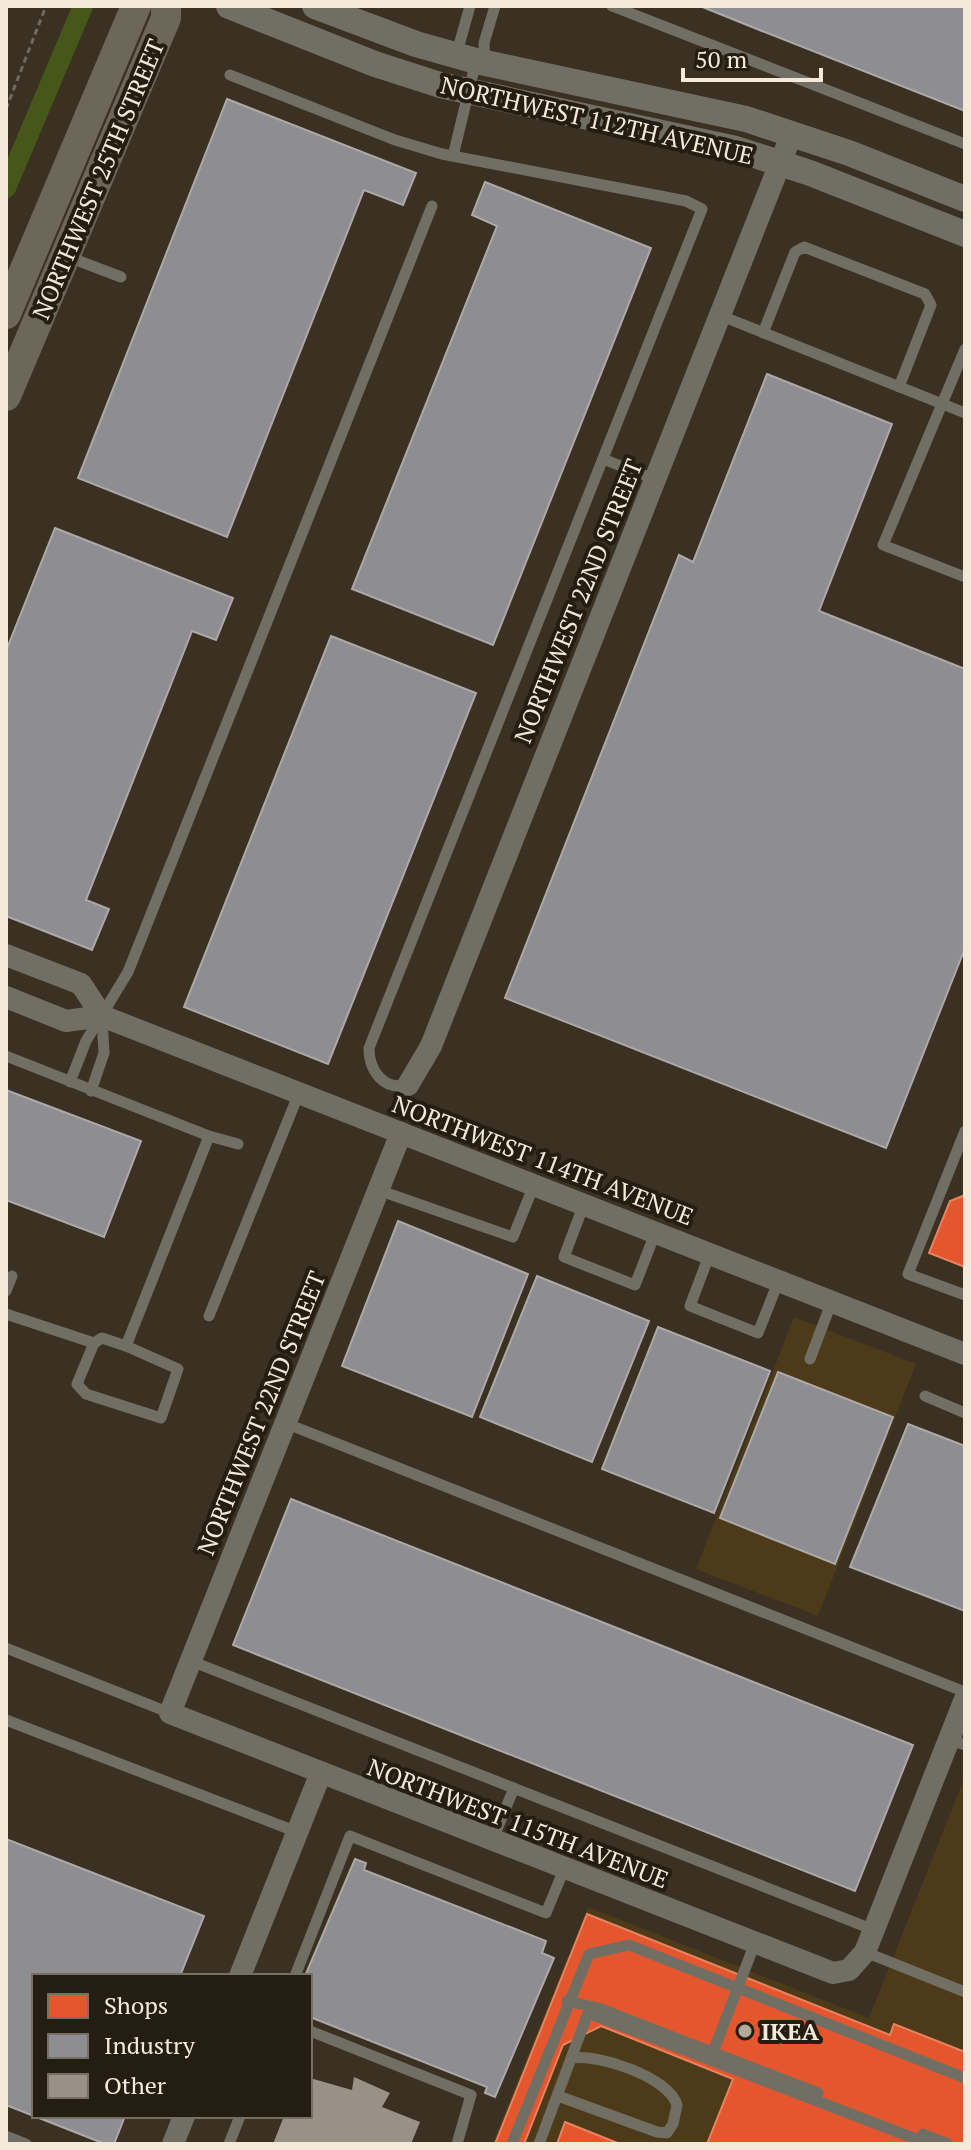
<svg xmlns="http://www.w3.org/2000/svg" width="971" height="2150" font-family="'PT Serif',serif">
  <rect width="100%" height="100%" fill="#3a3122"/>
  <!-- built -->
  <g fill="#4c3a18">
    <polygon points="794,1317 916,1364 818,1616 696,1569"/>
    <polygon points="965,1776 965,2144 492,2144 588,1907 869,2018"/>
  </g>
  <!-- shops -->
  <g fill="#e4572e" stroke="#e88361" stroke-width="2">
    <polygon points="965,1190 965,1267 929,1253 950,1201 965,1195"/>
    <polygon points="587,1914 890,2035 894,2024 965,2052 965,2144 707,2144 733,2079 601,2026 563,2045 524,2144 495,2144"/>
    <polygon points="565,2122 620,2144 557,2144"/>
  </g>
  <!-- industry -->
  <g fill="#8d8d92" stroke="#aca9a7" stroke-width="2">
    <polygon points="700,6 965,6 965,111 762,31"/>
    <polygon points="227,99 416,173 403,205 364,190 227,537 78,478"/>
    <polygon points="485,182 651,248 493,645 352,589 497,226 472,215"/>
    <polygon points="767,374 892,424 819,611 965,669 965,948 886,1148 505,998 679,555 693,562"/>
    <polygon points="55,528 233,598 216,640 192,631 86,900 109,909 92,950 6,916 6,651"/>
    <polygon points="331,636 476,693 328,1064 184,1007"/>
    <polygon points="6,1090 141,1141 104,1237 6,1200"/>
    <polygon points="398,1221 528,1274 472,1417 342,1366"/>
    <polygon points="537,1276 649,1321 592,1462 480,1417"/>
    <polygon points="658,1327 770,1371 714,1513 602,1469"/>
    <polygon points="778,1372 893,1417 835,1564 720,1518"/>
    <polygon points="908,1424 965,1446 965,1611 850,1567"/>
    <polygon points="291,1499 913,1745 855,1891 233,1645"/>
    <polygon points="6,1839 204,1916 180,1976 34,1976 34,2116 125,2116 114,2144 105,2144 6,2105"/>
    <polygon points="355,1859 366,1863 364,1870 546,1941 542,1953 554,1958 495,2097 485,2093 487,2087 310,2017 310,1976 305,1976"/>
  </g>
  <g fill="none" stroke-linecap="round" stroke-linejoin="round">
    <!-- canal -->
    <polyline stroke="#455719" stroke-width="20" points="6,188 83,6"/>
  </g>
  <!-- building -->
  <polygon fill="#999086" points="354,2077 390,2093 382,2107 420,2122 411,2144 273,2144 284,2116 310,2116 310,2078 352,2090"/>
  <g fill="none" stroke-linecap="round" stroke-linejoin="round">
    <!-- path -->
    <polyline stroke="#6e6a5e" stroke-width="3" stroke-dasharray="6 4" stroke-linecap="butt" points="6,109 46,6"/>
    <!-- service -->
    <g stroke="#716f64" stroke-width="11">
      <polyline points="612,6 965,144"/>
      <polyline points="456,56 470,6"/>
      <polyline points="485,63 484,43 495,6"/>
      <path d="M230 75 395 140 442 154 686 201 702 209 369 1048C369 1071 384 1091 408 1085"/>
      <polyline points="453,156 476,61"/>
      <polyline points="66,256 121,277"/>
      <polyline points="719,315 965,413"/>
      <polyline points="763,333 795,252 804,247 925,294 931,305 899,387"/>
      <polyline points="965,349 883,545 965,577"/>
      <polyline points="603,459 654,479"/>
      <polyline points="6,1056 209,1136 238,1144"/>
      <polyline points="70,1082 86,1041 128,972 432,206"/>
      <polyline points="91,1091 104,1053 102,1017"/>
      <polyline points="965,1131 908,1274 965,1295"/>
      <polyline points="378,1190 513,1237 534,1185"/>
      <polyline points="584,1204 564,1257 635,1285 656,1231"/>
      <polyline points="710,1253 690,1306 758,1333 779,1280"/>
      <polyline points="6,1291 12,1276"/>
      <polyline points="6,1314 94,1343 77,1384 86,1394 161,1418 178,1369 126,1346 209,1136"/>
      <polyline points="209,1316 299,1093"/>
      <polyline points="94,1343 102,1338 126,1346"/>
      <polyline points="810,1359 832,1301"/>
      <polyline points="925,1396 965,1413"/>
      <polyline points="285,1423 965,1692"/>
      <polyline points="6,1648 170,1713"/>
      <polyline points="191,1661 874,1930"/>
      <polyline points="6,1720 297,1832"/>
      <polyline points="949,1739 965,1745"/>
      <polyline points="493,1839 514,1788"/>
      <polyline points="865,1952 965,1992"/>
      <polyline points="295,1976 350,1836 546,1913 565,1867"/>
      <polyline points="567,2001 598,2008 818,2093"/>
      <polyline points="310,2031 471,2095 457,2144"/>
      <polyline points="710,2060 755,1943"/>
      <path d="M558 2096 657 2132 667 2133 673 2124 677 2105C669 2077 599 2054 572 2058"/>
      <polyline points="923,2134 948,2144"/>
      <polyline points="6,2136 26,2144"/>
      <polyline points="229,2144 240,2116"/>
      <polyline points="512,2144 589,1954 629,1945 965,2078"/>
      <polyline points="539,2144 588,2013 929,2144"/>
    </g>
    <!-- minor -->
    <g stroke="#716f64" stroke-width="22">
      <polyline points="6,955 81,984 102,1016"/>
      <polyline points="6,997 66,1021 102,1016 965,1354"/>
      <polyline points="408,1085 431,1046 792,133"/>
      <polyline points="401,1133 170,1713 833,1973 849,1970 865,1952 965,1699"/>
      <polyline points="240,1976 320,1775"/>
      <polyline points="173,2144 184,2116"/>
    </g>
    <!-- tertiary -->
    <g stroke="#716f64" stroke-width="26">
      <polyline points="229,6 375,64 440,85 736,149 810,173 965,234"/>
      <polyline points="315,6 416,44 476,61 746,119 849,153 965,199"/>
    </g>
    <!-- secondary -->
    <g stroke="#6c6759" stroke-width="30">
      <polyline points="6,314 136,6"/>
      <polyline points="6,396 166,18 166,6"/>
    </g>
  </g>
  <!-- markers -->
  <circle fill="#b2a999" stroke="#241d11" stroke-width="3" cx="745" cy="2031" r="8"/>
  <g text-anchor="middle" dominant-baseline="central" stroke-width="8" stroke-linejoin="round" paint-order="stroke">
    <!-- street labels -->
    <g font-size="24" fill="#f3e9d9" stroke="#241d11">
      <text transform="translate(597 120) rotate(13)">NORTHWEST 112TH AVENUE</text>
      <text transform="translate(98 179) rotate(-67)">NORTHWEST 25TH STREET</text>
      <text transform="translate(578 601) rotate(-68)">NORTHWEST 22ND STREET</text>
      <text transform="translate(543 1160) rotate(21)">NORTHWEST 114TH AVENUE</text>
      <text transform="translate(261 1413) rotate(-68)">NORTHWEST 22ND STREET</text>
      <text transform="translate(518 1823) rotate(21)">NORTHWEST 115TH AVENUE</text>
    </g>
    <!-- poi labels -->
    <g font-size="24" font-weight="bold" fill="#f3e9d9" stroke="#241d11" text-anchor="start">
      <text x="761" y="2031">IKEA</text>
    </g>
  </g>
  <!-- border -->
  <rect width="971" height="2150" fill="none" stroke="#f3e9d9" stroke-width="16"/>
  <!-- legend -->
  <rect x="32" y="1974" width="280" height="144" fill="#241d11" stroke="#776f61" stroke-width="2"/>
  <rect x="48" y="1994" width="40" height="24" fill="#e4572e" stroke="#776f61" stroke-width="2"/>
  <text x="104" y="2014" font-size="24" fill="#f3e9d9">Shops</text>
  <rect x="48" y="2034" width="40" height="24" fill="#8d8d92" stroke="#776f61" stroke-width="2"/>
  <text x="104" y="2054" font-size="24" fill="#f3e9d9">Industry</text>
  <rect x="48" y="2074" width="40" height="24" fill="#999086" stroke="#776f61" stroke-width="2"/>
  <text x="104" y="2094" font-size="24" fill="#f3e9d9">Other</text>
  <!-- scale -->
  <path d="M683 68v12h138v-12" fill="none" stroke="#f3e9d9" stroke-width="4"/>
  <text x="695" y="68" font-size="24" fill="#f3e9d9" stroke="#241d11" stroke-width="6" paint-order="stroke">50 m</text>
</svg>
